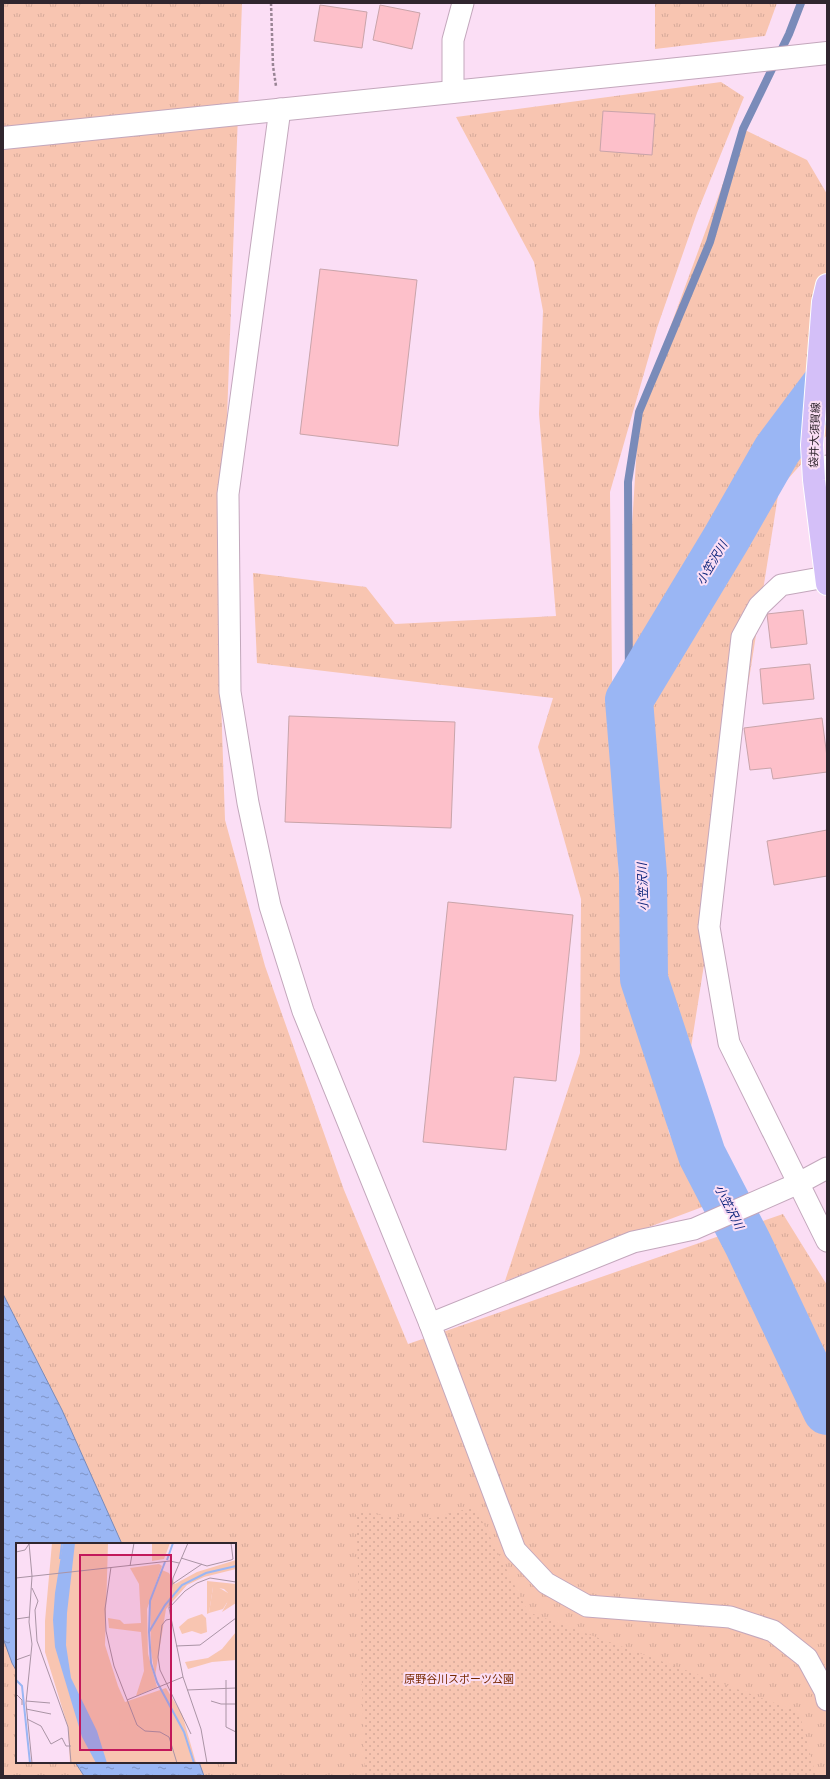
<svg xmlns="http://www.w3.org/2000/svg" width="830" height="1779" font-family="'Nunito Sans','Noto Sans JP',sans-serif">
  <defs>
    <pattern id="grass-tufts" width="24" height="20" patternUnits="userSpaceOnUse"><rect width="24" height="20" fill="#f8c5b1"/><path d="M3 7l-1-3M5 7V3M7 7l1-3M15 17l-1-3M17 17v-4M19 17l1-3" fill="none" stroke="#d5a999"/></pattern>
    <pattern id="park-dots" width="8" height="8" patternUnits="userSpaceOnUse"><rect width="8" height="8" fill="#f8c5b1"/><path d="M2 2h.1M6 6h.1" fill="none" stroke="#d5a999" stroke-width="1.8" stroke-linecap="round"/></pattern>
    <pattern id="water-ripples" width="26" height="14" patternUnits="userSpaceOnUse"><rect width="26" height="14" fill="#9ab6f4"/><path d="M2 4q2-2 4 0t4 0M15 11q2-2 4 0t4 0" fill="none" stroke="#7e94c6"/></pattern>
  </defs>
  <rect width="100%" height="100%" fill="#fbdef5"/>
  <!-- grass -->
  <g fill="url(#grass-tufts)" fill-rule="evenodd">
    <path d="M3 3H242L219 639 225 820 265 966 344 1190 408 1344 783 1214 827 1285V1776H3ZM17 1544H235V1762H17Z"/>
    <polygon points="655,3 777,3 765,36 655,49"/>
    <polygon points="721,82 744,97 697,213 657,328 610,492 613,763 620,899 669,1133 705,1206 505,1281 580,1053 581,899 538,747 553,698 257,663 253,573 366,587 395,624 556,616 539,414 543,311 534,262 456,117"/>
    <polygon points="743,129 807,160 827,194 827,435 779,489 683,1098 643,875 628,592 639,412"/>
  </g>
  <!-- park -->
  <polygon fill="url(#park-dots)" points="475,1507 528,1612 799,1712 816,1776 365,1776 356,1511 418,1521"/>
  <!-- water -->
  <g fill="url(#water-ripples)" stroke="#7a8bb9">
    <polygon points="3,1294 62,1410 122,1544 17,1544 17,1672 12,1663 3,1638"/>
    <polygon points="75,1762 199,1762 204,1776 84,1776"/>
  </g>
  <g fill="none" stroke-linecap="round" stroke-linejoin="round">
    <!-- stream -->
    <polyline stroke="#7a8bb9" stroke-width="8" points="629,700 628,482 639,412 710,242 743,129 789,34 801,3"/>
    <!-- river -->
    <polyline stroke="#9ab6f4" stroke-width="48" points="827,383 777,450 726,539 629,700 643,875 644,979 702,1155 748,1244 827,1411"/>
  </g>
  <!-- building -->
  <g fill="#fdc0ca" stroke="#c9a4aa">
    <polygon points="320,5 367,12 362,48 314,41"/>
    <polygon points="380,5 420,13 412,49 373,40"/>
    <polygon points="603,111 655,114 652,155 600,151"/>
    <polygon points="320,269 417,280 398,446 300,434"/>
    <polygon points="803,610 807,644 771,648 767,614"/>
    <polygon points="810,664 814,699 763,704 760,669"/>
    <polygon points="289,716 455,722 451,828 285,822"/>
    <polygon points="822,718 827,757 827,772 773,779 771,768 750,770 744,728"/>
    <polygon points="827,830 827,876 774,885 767,841"/>
    <polygon points="448,902 573,915 556,1081 514,1077 506,1150 423,1142"/>
  </g>
  <g fill="none" stroke-linecap="round" stroke-linejoin="round">
    <defs>
      <g id="minor">
        <polyline points="453,92 453,40 463,3"/>
        <polyline points="280,109 228,494 230,692 248,803 270,906 303,1011 430,1324 515,1550 546,1583 587,1606 730,1617 773,1631 807,1658 825,1691 827,1700"/>
        <polyline points="814,480 827,466"/>
        <polyline points="826,577 781,585 759,606 742,637 709,927 729,1043 827,1241"/>
        <polyline points="430,1324 633,1242 694,1229 799,1183 827,1168"/>
      </g>
      <polyline id="tertiary" points="3,138 717,65 827,53"/>
      <polyline id="primary" points="827,285 823,302 812,445 814,480 827,584"/>
    </defs>
    <!-- minor casing -->
    <use href="#minor" stroke="#c3a7bc" stroke-width="23"/>
    <!-- tertiary casing -->
    <use href="#tertiary" stroke="#c3a7bc" stroke-width="24"/>
    <!-- primary casing -->
    <use href="#primary" stroke="#fff" stroke-width="24"/>
    <!-- path -->
    <polyline stroke="#988494" stroke-width="2.5" stroke-dasharray="3 2" stroke-linecap="butt" points="271,3 273,66 276,86"/>
    <!-- minor -->
    <use href="#minor" stroke="#fff" stroke-width="21"/>
    <!-- tertiary -->
    <use href="#tertiary" stroke="#fff" stroke-width="22"/>
    <!-- primary -->
    <use href="#primary" stroke="#d4bff8" stroke-width="22"/>
  </g>
  <g text-anchor="middle" dominant-baseline="central" stroke-width="4" stroke-linejoin="round" paint-order="stroke">
    <!-- street labels -->
    <g font-size="11" fill="#30262e" stroke="#fbdef5">
      <text transform="translate(815 435) rotate(-88)">袋井大須賀線</text>
    </g>
    <!-- park labels -->
    <g font-size="11" fill="#782a01" stroke="#fbdef5">
      <text x="459" y="1679">原野谷川スポーツ公園</text>
    </g>
    <!-- water labels -->
    <g font-size="12" font-style="italic" fill="#0e267c" stroke="#fbdef5">
      <text transform="translate(712 563) rotate(-59)">小笠沢川</text>
      <text transform="translate(643 887) rotate(-92)">小笠沢川</text>
      <text transform="translate(729 1207) rotate(63)">小笠沢川</text>
    </g>
  </g>
  <!-- overview -->
  <g transform="translate(16 1543)">
    <rect width="220" height="220" fill="#fbdef5"/>
    <path d="M36 0H92L89 102 102 143 109 159 150 145 166 171 180 220H54L52 184 29 109V78ZM136 0H154L148 16 136 18ZM220 17V26L188 34 171 42 150 66 139 133 135 108 134 58 146 27 153 30 159 41 181 29ZM143 21 146 23 131 66 132 111 141 144 120 153 128 128 125 89 93 85 92 75 104 77 108 81 125 80 123 41 114 25ZM220 89V117L196 119 172 126 169 119 192 115 206 106Z" fill="#f8c5b1"/>
    <path d="M191 38 220 41V60L206 69 211 60 212 50 208 46 197 44 193 70 191 71ZM186 71 190 75 191 89 185 91 176 88 166 91 163 84 172 76Z" fill="#f8c5b1"/>
    <path d="M200 43 212 50V58L207 66 193 70 197 44Z" fill="#f8c5b1"/>
    <path d="M116 177 122 189 152 200 157 220H105L103 178Z" fill="#f8c5b1"/>
    <path d="M47 0H59L51 70 50 102 55 135 81 188 91 220H80L66 194 39 104 37 77 39 50Z" fill="#9ab6f4"/>
    <path fill="none" stroke="#9ab6f4" stroke-width="2" d="M44 16 46 0M151 17 157 0M133 89 134 58 149 19M0 137 6 143 14 220M178 220 168 189 141 139 135 120 133 89 149 62 166 42 190 30 220 23"/>
    <path fill="none" stroke="#aa94a5" stroke-width="1" d="M13 0 16 33 13 79 16 101 10 160 16 220M172 0 157 35 153 65 167 134 185 186 191 220M0 9 9 7 13 1M165 15 191 23 215 17 217 16 215 0M114 23 118 0M95 24 89 66 90 88 98 123 121 182 129 188 144 189 153 194 161 220M0 35 154 18 163 20M155 42 186 21M16 45 22 58 19 67 21 98 52 184 55 220M153 65 169 48 181 40 194 35 220 39M0 76 14 74M155 76 150 77 146 82 142 114 144 127 175 191M160 103 184 102 220 75M0 117 14 112M210 137V184L220 189M171 147 220 145M1 152 6 157V162M111 157 167 134M10 158 34 160M195 158 205 161H220M10 166 35 171M11 176 25 183 35 201 46 195 50 203H55"/>
    <path fill="#c2185b" fill-opacity="0.15" stroke="#c2185b" stroke-width="2" d="M64 12H155V207H64Z"/>
    <rect width="220" height="220" fill="none" stroke="#30262e" stroke-width="2"/>
  </g>
  <!-- border -->
  <rect width="830" height="1779" fill="none" stroke="#30262e" stroke-width="8"/>
</svg>
